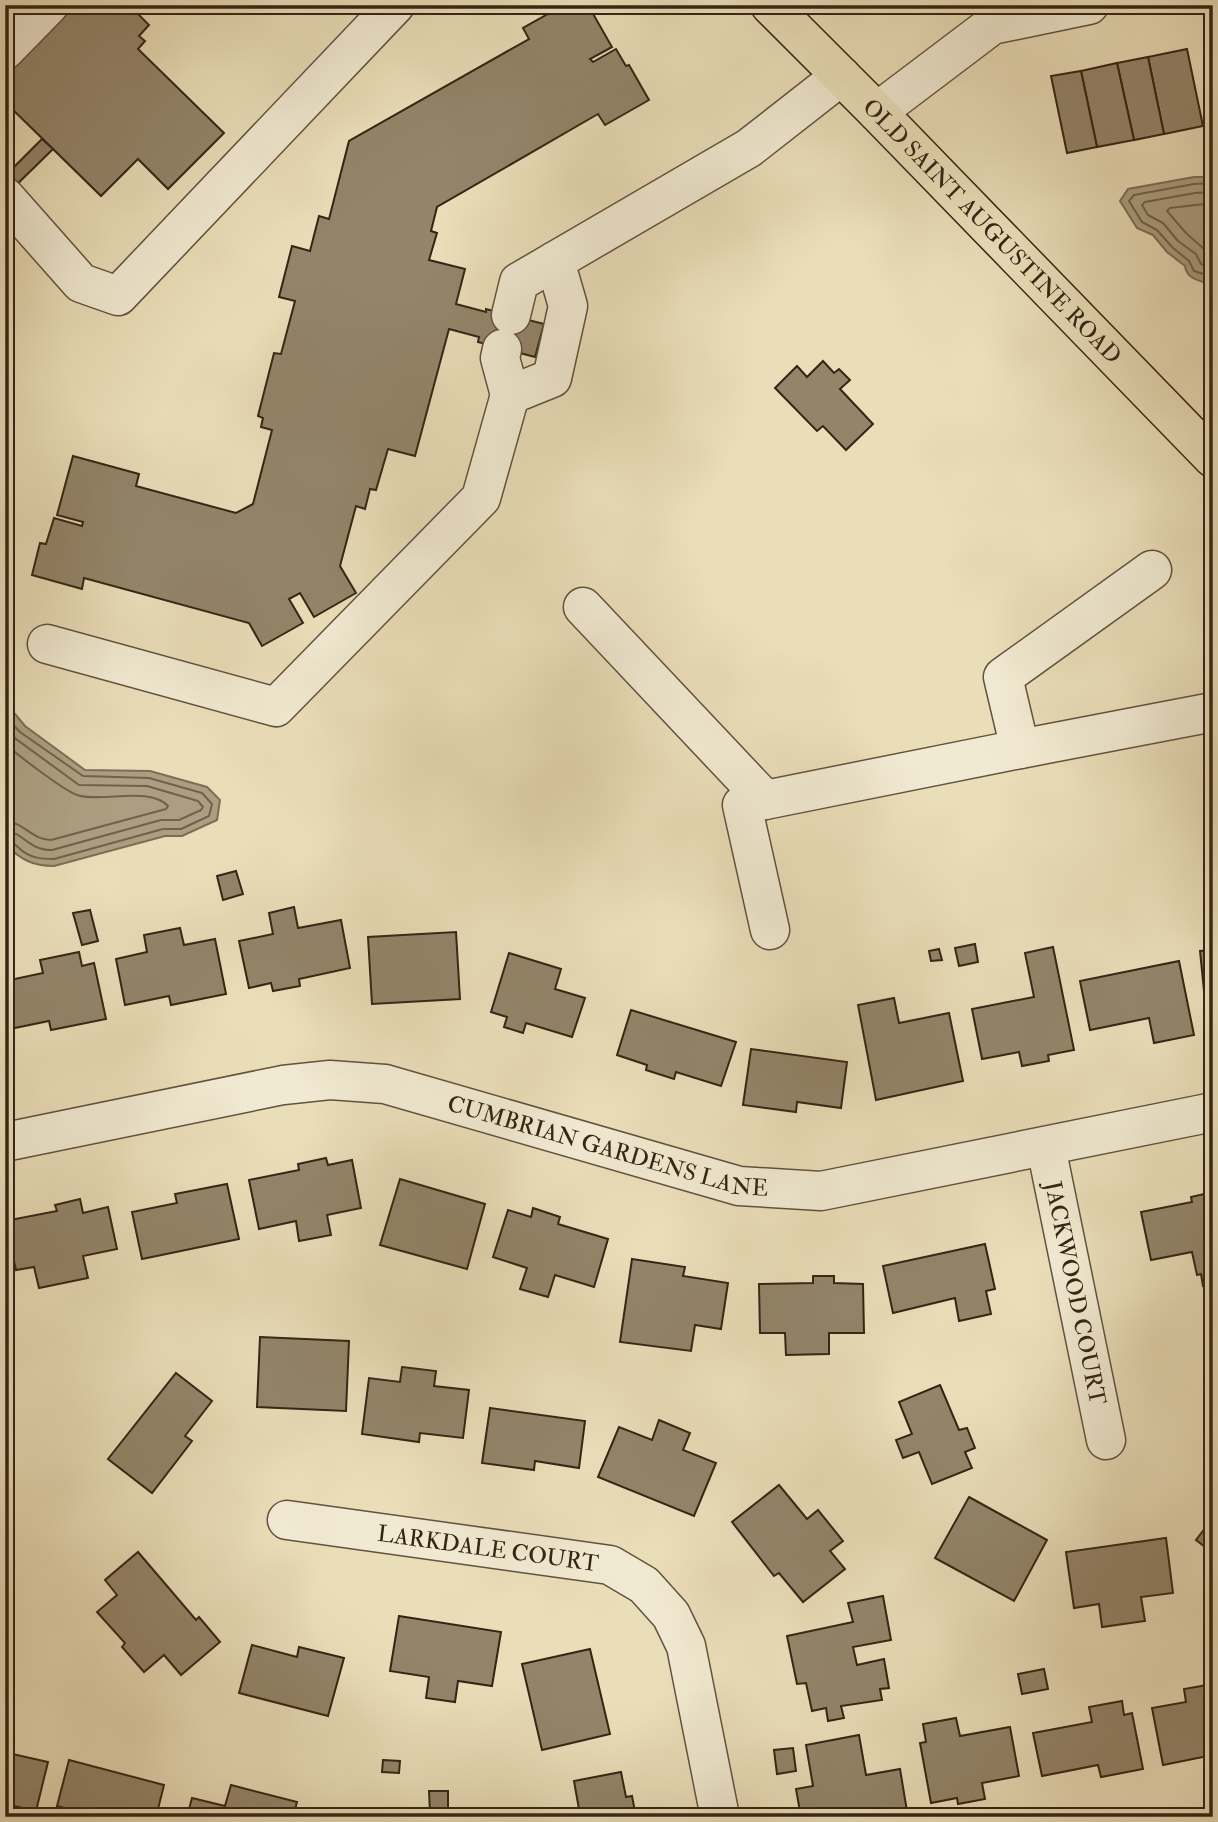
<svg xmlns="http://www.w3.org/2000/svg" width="1218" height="1822" font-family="'IM FELL Double Pica',serif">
  <rect width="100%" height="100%" fill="#eadeb9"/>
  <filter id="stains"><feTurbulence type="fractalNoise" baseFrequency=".00286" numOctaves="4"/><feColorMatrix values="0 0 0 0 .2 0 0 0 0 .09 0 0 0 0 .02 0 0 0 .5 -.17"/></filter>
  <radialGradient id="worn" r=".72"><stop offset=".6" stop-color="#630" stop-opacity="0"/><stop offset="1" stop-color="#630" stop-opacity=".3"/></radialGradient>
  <!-- water -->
  <g fill="#ac9f81" stroke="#7c6e56" stroke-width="2">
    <path d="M1194 177H1213V285C1201 281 1187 280 1185 266L1167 252 1153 235 1137 228 1120 201 1128 189Z"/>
    <path d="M5 702 25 726 85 770 150 771 207 787 220 800 217 820 182 836H165L54 866C33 866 21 860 5 844Z"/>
  </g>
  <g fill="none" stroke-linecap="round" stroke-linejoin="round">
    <!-- shore -->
    <g stroke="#70624b" stroke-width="2">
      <polyline points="1213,183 1194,184 1134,195 1129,201 1142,222 1157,230 1172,247 1189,261 1194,271 1213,277"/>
      <polyline points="1213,192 1195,193 1145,202 1142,205 1148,215 1163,223 1178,241 1196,254 1201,264 1213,268"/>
      <polyline points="1213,203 1170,208 1167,211 1186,233 1213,257"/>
      <path d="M5 716 20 732 83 776 149 778 202 793 212 804 209 816 181 829H163L54 859C41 859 30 858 20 849 14 844 13 841 5 840"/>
      <path d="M5 728 16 739 79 785 147 786 198 801 203 807 201 810 179 820H161L52 850C27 850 24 832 5 831"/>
      <path d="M5 744C18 755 63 790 77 795 102 803 149 786 168 806L166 809 51 840C32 840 24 822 5 821"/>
    </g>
  </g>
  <!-- building -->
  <g fill="#93856a" stroke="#352415" stroke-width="2">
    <polygon points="68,5 129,5 149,25 139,36 145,41 138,49 224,133 168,189 138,159 101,196 5,102 5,68"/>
    <polygon points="564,5 588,5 612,47 590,59 593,62 616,49 626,66 629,65 649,100 605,125 598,114 437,207 431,231 437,233 429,260 465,269 456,304 486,312 486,309 544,324 535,357 478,342 479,337 449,329 415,456 388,449 376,490 370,489 365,509 356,506 340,566 356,593 314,617 300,593 289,599 303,623 262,646 249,623 84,578 82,589 32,575 40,543 46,544 54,518 82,526 83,522 57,515 73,456 139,474 136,486 236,513 253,504 272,430 261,427 263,418 258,416 274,353 281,354 295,301 279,297 292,246 310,251 319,216 329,219 349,141 529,39 523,28"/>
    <polygon points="1187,49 1203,126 1164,134 1148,57"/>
    <polygon points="1148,57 1164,134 1134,140 1117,63"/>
    <polygon points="1117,63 1134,140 1097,147 1081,71"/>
    <polygon points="1081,71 1097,147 1067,153 1051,76"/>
    <polygon points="42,139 53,149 5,196 5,176"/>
    <polygon points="823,361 834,373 839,369 850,380 840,389 873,424 846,450 823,426 817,431 775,388 797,366 807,377"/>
    <polygon points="236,871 243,894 223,900 217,876"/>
    <polygon points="294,907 298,928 341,920 350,968 299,979 300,986 273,991 271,983 249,988 239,941 273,934 269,913"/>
    <polygon points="90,910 98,941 82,945 73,913"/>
    <polygon points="180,928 184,945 215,939 226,994 171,1005 169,996 125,1005 116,959 147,952 144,935"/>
    <polygon points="456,932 460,999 372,1004 368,937"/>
    <polygon points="975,944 978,962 959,966 955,948"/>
    <polygon points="1053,947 1074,1050 1048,1055 1049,1061 1022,1066 1019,1052 982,1059 972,1009 1034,997 1025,953"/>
    <polygon points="939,949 942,960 931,961 929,951"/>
    <polygon points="1213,950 1213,1000 1205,1001 1200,951"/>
    <polygon points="79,952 82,966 94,963 106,1019 51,1030 49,1021 5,1030 5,981 43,973 40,960"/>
    <polygon points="509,953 561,969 555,989 585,998 572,1037 526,1023 523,1033 504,1027 507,1017 491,1012"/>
    <polygon points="1179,961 1194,1035 1154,1043 1149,1018 1090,1030 1080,981"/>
    <polygon points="894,998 899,1023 949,1013 963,1081 876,1100 858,1005"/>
    <polygon points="631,1010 736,1042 721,1086 676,1072 674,1079 646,1070 647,1065 617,1055"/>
    <polygon points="751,1049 847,1062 841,1108 797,1102 796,1112 743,1105"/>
    <polygon points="326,1158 328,1165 352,1160 361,1208 327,1215 331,1235 299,1241 296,1221 259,1229 249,1180 299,1170 298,1164"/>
    <polygon points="400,1179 485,1204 467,1269 380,1245"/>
    <polygon points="227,1184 239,1239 142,1259 132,1212 177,1203 175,1194"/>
    <polygon points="1213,1192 1213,1284 1203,1286 1201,1274 1197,1275 1192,1252 1151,1260 1141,1212 1192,1202 1191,1197"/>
    <polygon points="80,1199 83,1213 108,1207 117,1249 83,1256 88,1278 39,1288 34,1267 16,1270 5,1221 57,1211 55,1205"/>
    <polygon points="533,1208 560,1217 558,1224 608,1239 594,1287 555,1275 548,1297 520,1289 527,1268 493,1257 508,1210 531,1217"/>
    <polygon points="985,1244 995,1289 986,1291 991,1314 959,1321 955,1298 893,1313 883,1266"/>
    <polygon points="632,1259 685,1267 683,1276 728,1283 721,1329 695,1325 691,1351 620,1342"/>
    <polygon points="813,1276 834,1276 834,1283 863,1284 864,1333 829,1333 829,1354 786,1355 785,1333 760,1333 759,1284 813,1283"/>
    <polygon points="260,1337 349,1341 346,1411 257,1407"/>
    <polygon points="402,1367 436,1371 434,1386 469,1390 463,1438 420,1433 419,1442 362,1434 369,1378 400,1382"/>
    <polygon points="176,1373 212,1401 185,1436 192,1441 152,1493 108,1459"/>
    <polygon points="940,1385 959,1430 967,1428 975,1448 965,1452 972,1468 932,1484 919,1452 903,1458 896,1440 912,1434 899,1402"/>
    <polygon points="490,1408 585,1421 579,1468 535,1461 534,1470 482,1463"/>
    <polygon points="659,1420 690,1433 683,1450 716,1463 694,1516 598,1477 619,1427 652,1440"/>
    <polygon points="779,1485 807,1519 818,1510 843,1541 830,1551 845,1569 803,1602 779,1573 774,1576 732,1522"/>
    <polygon points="969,1497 1047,1540 1014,1601 935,1558"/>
    <polygon points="1213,1511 1213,1553 1196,1540 1212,1519 1208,1517"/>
    <polygon points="1166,1538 1173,1593 1141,1597 1145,1621 1102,1627 1099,1604 1074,1608 1066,1552"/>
    <polygon points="138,1552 196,1620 199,1617 220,1642 181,1675 164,1655 144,1672 122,1647 125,1643 97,1612 117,1595 105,1580"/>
    <polygon points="883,1596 891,1640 853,1647 857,1665 884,1659 889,1688 880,1689 882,1700 841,1706 844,1718 828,1721 826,1708 812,1711 806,1683 797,1684 787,1636 853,1622 848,1603"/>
    <polygon points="399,1616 501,1632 492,1686 458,1681 455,1702 426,1698 429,1677 390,1671"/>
    <polygon points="252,1645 297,1657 299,1647 344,1658 328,1716 239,1693"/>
    <polygon points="590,1649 610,1734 542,1750 522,1664"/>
    <polygon points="1044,1669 1048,1689 1022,1694 1018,1674"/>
    <polygon points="1213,1684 1213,1755 1163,1765 1152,1708 1186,1702 1184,1689"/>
    <polygon points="1122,1701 1124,1715 1132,1713 1143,1769 1101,1777 1098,1765 1042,1776 1033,1733 1092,1722 1089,1707"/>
    <polygon points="956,1718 960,1736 1010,1727 1019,1776 982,1783 985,1799 958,1804 957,1798 931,1803 920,1743 926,1742 923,1724"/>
    <polygon points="5,1729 13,1730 8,1753 48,1762 36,1811 5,1804"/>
    <polygon points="859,1735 866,1775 900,1769 908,1817 801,1817 796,1789 813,1786 806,1745"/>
    <polygon points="793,1748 796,1771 777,1774 774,1750"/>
    <polygon points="69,1760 164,1785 156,1817 99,1817 57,1806"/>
    <polygon points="383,1760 400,1761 399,1773 382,1772"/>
    <polygon points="621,1772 626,1797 632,1796 636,1817 573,1817 580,1815 574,1781"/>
    <polygon points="231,1785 297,1802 293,1817 187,1817 192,1798 225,1806"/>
    <polygon points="429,1791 448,1791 448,1813 430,1813"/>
  </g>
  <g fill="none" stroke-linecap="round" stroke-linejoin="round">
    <defs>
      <g id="minor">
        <polyline points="5,50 49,5"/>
        <polyline points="877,112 992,25 1089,5"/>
        <polyline points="5,197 81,283 118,296 395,5"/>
        <polyline points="511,315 519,282 555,261"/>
        <polyline points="502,349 500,358 510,395"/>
        <polyline points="583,607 765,800 1020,749 1003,677 1152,570"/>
        <polyline points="47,644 276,707 481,498 510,395 552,378 568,306 555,261 749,148 841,76"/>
        <polyline points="1020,749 1213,712"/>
        <polyline points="765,800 742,805 770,930"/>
        <path id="s1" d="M5 1142 283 1085 330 1080 385 1084 739 1186 821 1191 1213 1112"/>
        <path id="s2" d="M1046 1147 1106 1440"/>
        <path id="s3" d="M287 1520 610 1565 644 1585 671 1615 686 1646 720 1817"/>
      </g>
      <g id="major">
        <path id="s4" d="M770 5 877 112 1213 458"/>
      </g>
    </defs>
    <!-- minor casing -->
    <use href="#minor" stroke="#62523e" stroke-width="41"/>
    <!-- major casing -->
    <use href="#major" stroke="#352415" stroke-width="41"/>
    <!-- minor -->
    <use href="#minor" stroke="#f1ead2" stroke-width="38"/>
    <!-- major -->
    <use href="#major" stroke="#eadeb9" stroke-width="38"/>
  </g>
  <g text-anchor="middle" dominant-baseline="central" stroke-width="7" stroke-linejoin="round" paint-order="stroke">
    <!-- street labels -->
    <g font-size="23" fill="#352415" stroke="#f1ead2">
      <text stroke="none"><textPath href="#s4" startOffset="317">OLD SAINT AUGUSTINE ROAD</textPath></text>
      <text stroke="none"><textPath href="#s1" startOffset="618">CUMBRIAN GARDENS LANE</textPath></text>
      <text stroke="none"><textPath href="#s2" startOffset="149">JACKWOOD COURT</textPath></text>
      <text stroke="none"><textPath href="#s3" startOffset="203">LARKDALE COURT</textPath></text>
    </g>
  </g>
  <!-- margin -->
  <rect width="1218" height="1822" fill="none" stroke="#eadeb9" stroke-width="28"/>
  <rect x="7" y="7" width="1204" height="1808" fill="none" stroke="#352415" stroke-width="3.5"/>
  <rect x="14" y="14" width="1190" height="1794" fill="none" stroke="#352415" stroke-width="2"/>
  <rect width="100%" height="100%" filter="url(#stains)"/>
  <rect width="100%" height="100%" fill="url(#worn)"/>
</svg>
